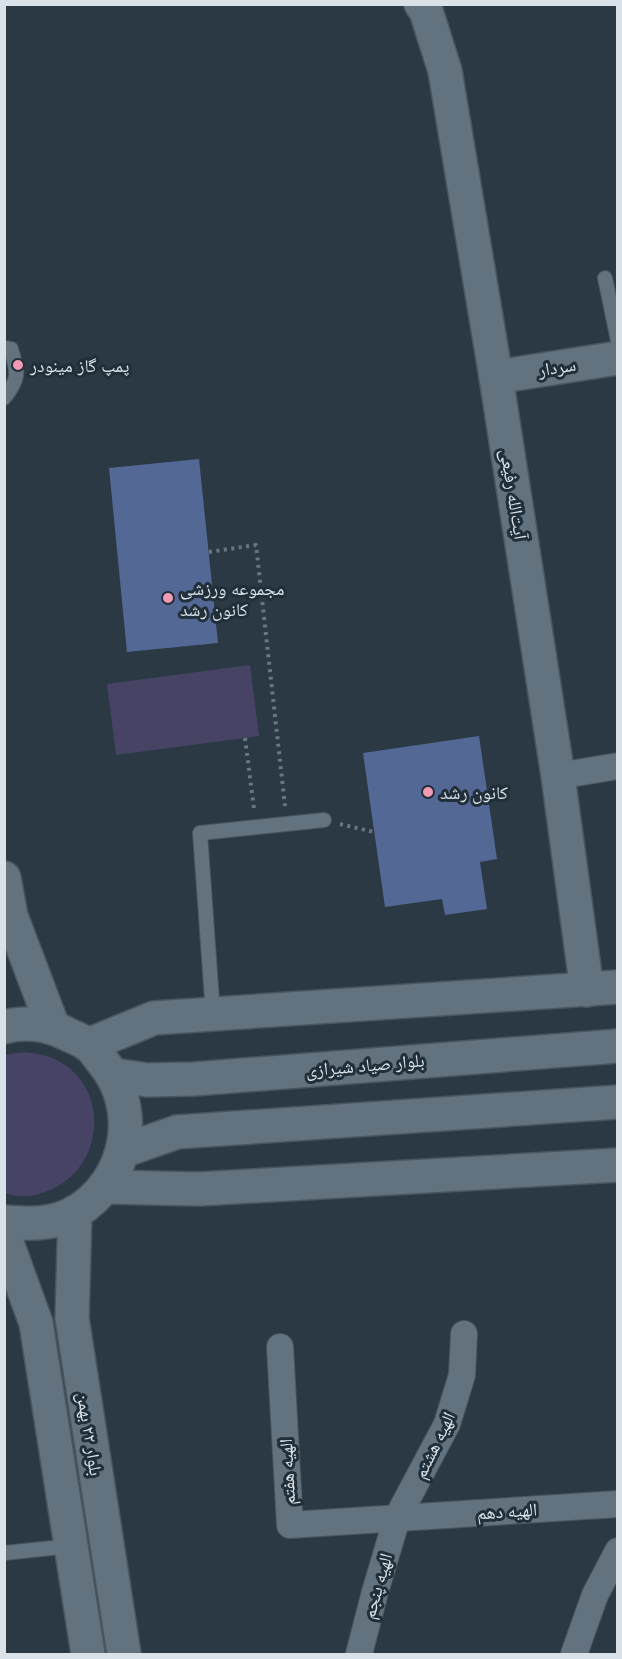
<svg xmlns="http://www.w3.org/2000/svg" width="622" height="1659" font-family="Mulish,'Noto Naskh Arabic',sans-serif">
  <rect width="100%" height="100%" fill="#2b3944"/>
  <!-- green -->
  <g fill="#474365">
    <polygon points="250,665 259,736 116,755 107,684"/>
    <path d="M24 1052C31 1053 40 1054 47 1056 112 1078 109 1170 45 1192 32 1197 17 1198 5 1193V1055Z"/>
  </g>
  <!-- building -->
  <g fill="#546896">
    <polygon points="199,459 218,643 127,652 109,468"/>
    <polygon points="479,736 497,859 480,862 487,909 445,915 442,899 385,907 363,753"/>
  </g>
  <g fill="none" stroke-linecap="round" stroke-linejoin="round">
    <defs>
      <g id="service">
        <polyline points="605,278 618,341"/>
        <path d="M4 348 11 349C18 373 20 378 4 398"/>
        <polyline points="213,1014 200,833 324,820"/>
        <polyline points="4,1553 71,1546"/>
      </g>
      <g id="minor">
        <polyline points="558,776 618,766"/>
        <polyline points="280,1347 290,1525 618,1504"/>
        <polyline points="359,1654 375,1592 397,1518 447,1424 462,1375 464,1334"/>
        <polyline points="574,1654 595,1595 618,1551"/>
      </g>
      <g id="tertiary">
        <polyline points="421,4 426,11 445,71 496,377 558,776 587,990"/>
        <polyline points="496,377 618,358"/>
        <polyline points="88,1045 154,1018 618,987"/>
        <polyline points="114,1075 147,1080 194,1079 618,1046"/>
        <polyline points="123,1151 177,1132 618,1102"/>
        <polyline points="105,1187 199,1189 618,1165"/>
      </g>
      <g id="secondary">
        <polyline points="4,878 11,916 53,1027"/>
        <path d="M4 1027C25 1021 48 1024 67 1034 73 1037 81 1040 87 1044 93 1048 98 1056 102 1061 142 1108 129 1180 76 1212 54 1225 29 1224 4 1222"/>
        <polyline points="75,1212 72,1318 124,1654"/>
        <polyline points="4,1235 36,1323 88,1654"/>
      </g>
    </defs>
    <!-- service casing -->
    <use href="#service" stroke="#4a565f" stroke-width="16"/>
    <!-- minor casing -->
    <use href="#minor" stroke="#4a565f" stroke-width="28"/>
    <!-- tertiary casing -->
    <use href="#tertiary" stroke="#4a565f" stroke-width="36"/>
    <!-- secondary casing -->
    <use href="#secondary" stroke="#4a565f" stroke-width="36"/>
    <!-- path -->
    <g stroke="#6a7680" stroke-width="4" stroke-dasharray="3 4.5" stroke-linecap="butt">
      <polyline points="209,552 256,545 285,806"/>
      <polyline points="245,738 254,809"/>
      <polyline points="340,824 374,832"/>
    </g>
    <!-- service -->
    <use href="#service" stroke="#62727e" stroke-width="14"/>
    <!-- minor -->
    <use href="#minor" stroke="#62727e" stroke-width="26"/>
    <!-- tertiary -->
    <use href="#tertiary" stroke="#62727e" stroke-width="33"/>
    <!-- secondary -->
    <use href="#secondary" stroke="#62727e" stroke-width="33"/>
  </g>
  <!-- markers -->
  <g fill="#f19ab4" stroke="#212f3a" stroke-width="2">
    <circle cx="18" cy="365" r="6"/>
    <circle cx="168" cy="598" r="6"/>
    <circle cx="428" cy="792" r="6"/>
  </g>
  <g text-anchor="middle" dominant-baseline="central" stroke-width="6" stroke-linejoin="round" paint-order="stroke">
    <!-- poi labels -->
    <g font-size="18" fill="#d9e2e9" stroke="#212f3a" text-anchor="start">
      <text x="30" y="365">پمپ گاز مینودر</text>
      <text x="180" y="588">مجموعه ورزشی<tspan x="180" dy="21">کانون رشد</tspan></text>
      <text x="440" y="792">کانون رشد</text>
    </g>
    <!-- street labels -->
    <g font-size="18" fill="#d9e2e9" stroke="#212f3a">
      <text transform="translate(557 367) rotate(-9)">سردار</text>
      <text transform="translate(514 494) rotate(81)">آیت‌الله رفیعی</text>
      <text transform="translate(365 1065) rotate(-5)">بلوار صیاد شیرازی</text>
      <text transform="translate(90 1434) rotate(81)">بلوار ۲۲ بهمن</text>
      <text transform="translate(434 1445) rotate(-64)">الهیه هشتم</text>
      <text transform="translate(287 1472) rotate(-93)">الهیه هفتم</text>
      <text transform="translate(507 1511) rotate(-4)">الهیه دهم</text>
      <text transform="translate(377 1586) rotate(-74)">الهیه پنجم</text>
    </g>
  </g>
  <!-- border -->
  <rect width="622" height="1659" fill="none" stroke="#d9e2e9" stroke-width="12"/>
</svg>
